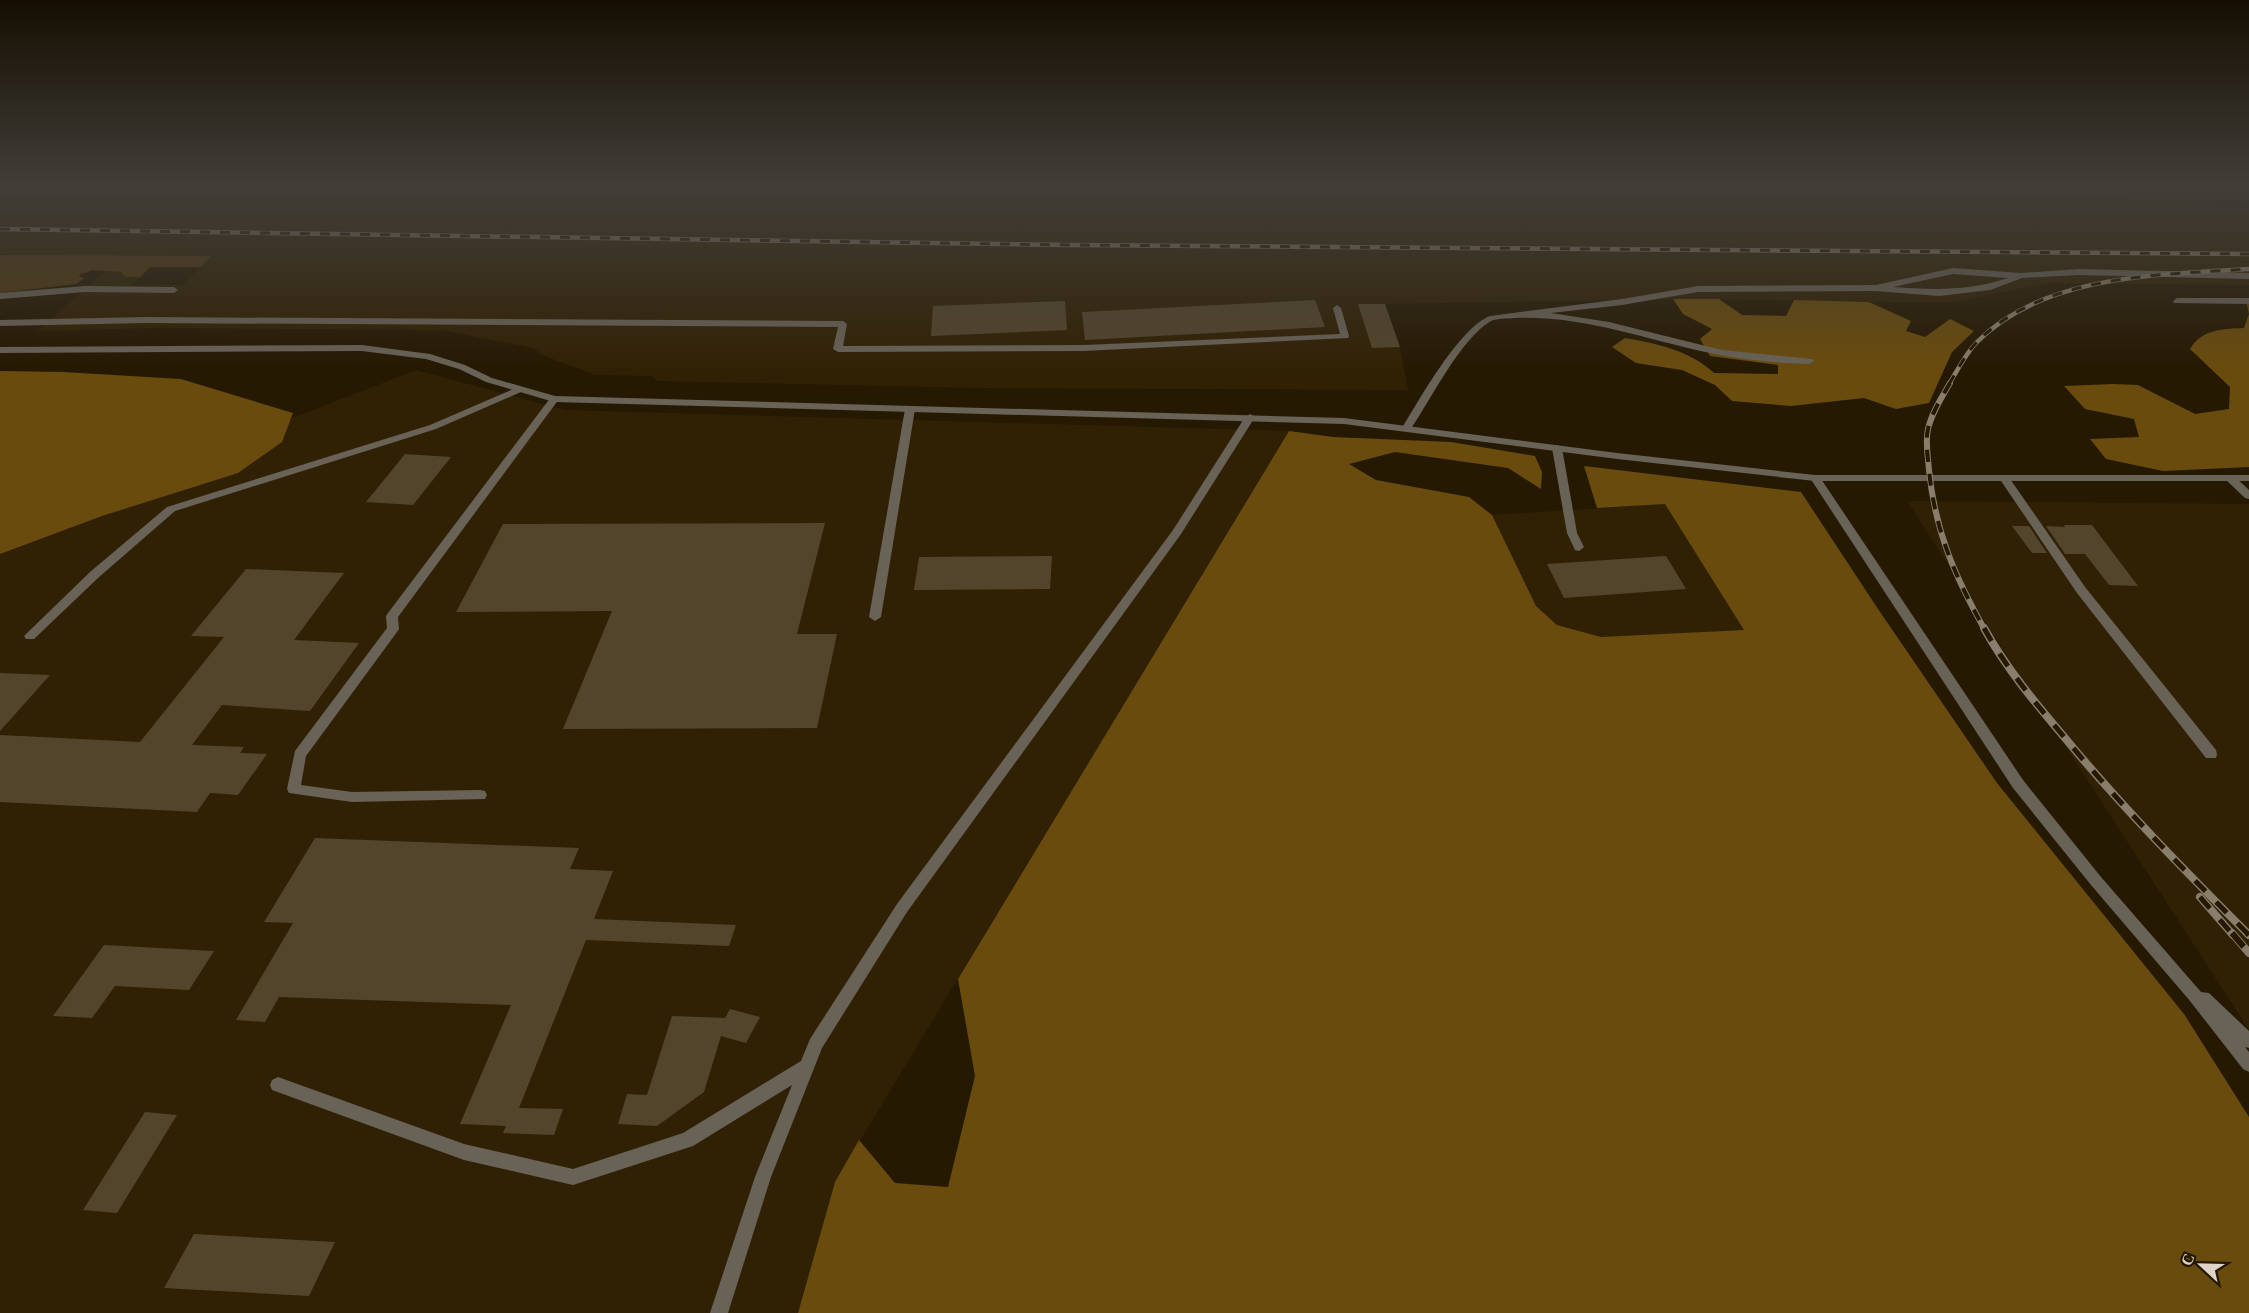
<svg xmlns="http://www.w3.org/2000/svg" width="2249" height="1313" font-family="'Crimson Pro',serif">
  <rect width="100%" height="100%" fill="#261902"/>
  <!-- built -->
  <g fill="#312104">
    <polygon points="0,186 2119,186 2137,201 2249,208 2249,285 2049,283 1950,303 1696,299 1385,304 1400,347 1408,390 982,388 657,381 651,376 595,375 542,355 534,348 439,330 153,328 37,331 106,271 121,272 125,277 140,277 132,285 183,285 210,257 0,255"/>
    <polygon points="416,370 565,410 1289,431 835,1182 798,1313 0,1313 0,532"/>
    <polygon points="1907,501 2249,504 2249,1030"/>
    <polygon points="1665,504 1745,630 1601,637 1557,625 1536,606 1492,515"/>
  </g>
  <!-- green -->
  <polygon fill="#4f3910" points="0,255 211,256 201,267 150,267 140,277 125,277 121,272 92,270 79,275 80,277 85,278 76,284 0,293"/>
  <!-- forest -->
  <g fill="#694b0d">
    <path d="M1673 299H1719L1742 315 1786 316 1794 300 1869 302 1911 321 1906 331 1925 337 1950 319 1974 331 1952 352 1929 403 1896 409 1864 398 1791 406 1732 401 1715 385 1682 370 1636 363 1612 347 1625 338C1656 343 1691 351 1714 373L1778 374V365L1710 356 1700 339 1712 329 1683 314Z"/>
    <path d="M2246 301H2249V467L2163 471 2106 459 2090 439 2139 437 2134 419 2085 409 2064 386 2113 384 2138 385 2195 414 2229 409 2230 387 2190 349C2202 329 2222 329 2244 328L2249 314Z"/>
    <polygon points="0,371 63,372 181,379 293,413 282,442 238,473 102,516 0,554"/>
    <polygon points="1289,431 1333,437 1451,442 1535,456 1542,472 1541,489 1508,468 1395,452 1349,464 1376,480 1469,497 1492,515 1536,606 1557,625 1601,637 1744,630 1665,504 1597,508 1584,466 1801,492 1878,609 1997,783 2184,1014 2249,1117 2249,1313 798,1313 835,1182 859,1140 895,1183 948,1187 975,1076 958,979"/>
  </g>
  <!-- building -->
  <g fill="#53452c">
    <polygon points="1315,300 1325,327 1085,340 1082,312"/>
    <polygon points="1065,301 1067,330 931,336 933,306"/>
    <polygon points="1358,304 1385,304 1400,347 1372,348"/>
    <polygon points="405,454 451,457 413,505 366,502"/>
    <polygon points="825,523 797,634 837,634 817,728 563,729 612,611 456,612 503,524"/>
    <polygon points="2064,525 2092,525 2138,586 2109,585 2085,554 2065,554 2046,526 2065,527"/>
    <polygon points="2012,526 2029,526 2047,553 2032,553"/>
    <polygon points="1052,556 1050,589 914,590 919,557"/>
    <polygon points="1666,556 1686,589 1564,598 1547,564"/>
    <polygon points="246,569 344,573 294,640 359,643 310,711 222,705 192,745 244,747 240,753 267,754 238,795 210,793 197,812 0,802 0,735 140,742 224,637 191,636"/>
    <polygon points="0,673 50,675 0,731"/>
    <polygon points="315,838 579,848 570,869 613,871 594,919 736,925 729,946 586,940 519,1108 563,1109 554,1135 503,1133 506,1126 460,1124 511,1005 279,997 265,1022 236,1020 293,923 264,922"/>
    <polygon points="104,945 214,951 189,990 115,986 92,1018 53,1016"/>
    <polygon points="730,1009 760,1017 746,1043 721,1036 704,1092 657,1126 618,1124 627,1094 647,1095 672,1016 725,1018"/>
    <polygon points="145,1112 177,1115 117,1213 83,1210"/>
    <polygon points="194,1234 335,1242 309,1296 164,1288"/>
  </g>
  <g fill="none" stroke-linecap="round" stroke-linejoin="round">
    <!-- service -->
    <g fill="#696257" fill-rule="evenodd">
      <path d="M1953 268 2021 273 2079 269 2249 273V279L2079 275 2022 278 1990 290 1939 296 1876 291 1698 292 1622 305 1551 313 1609 322 1722 350 1812 359 1814 361 1809 364C1776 363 1742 360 1710 353 1644 339 1582 315 1514 318 1507 319 1497 318 1491 321 1460 339 1431 400 1410 430H1404L1402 428C1420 399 1459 328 1490 316L1622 299 1698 286 1876 285ZM1953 274 2008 278C1969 291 1934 290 1893 287Z"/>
      <polygon points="85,286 174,287 178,290 174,293 85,292 0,299 0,293"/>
      <polygon points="2177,298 2249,298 2249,304 2174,303 2173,301"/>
      <polygon points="1337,305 1341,308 1349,336 1348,338 1084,351 838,352 833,349 838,327 146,323 0,326 0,320 146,317 843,321 847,324 843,346 1084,345 1340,334 1333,308"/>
      <polygon points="518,387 521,388 521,392 436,429 175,511 98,578 34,639 26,639 24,636 90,572 167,507 430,425"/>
      <polygon points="554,396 559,399 398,617 399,629 397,632 306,756 301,785 352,792 480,790 485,791 487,795 485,799 352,802 289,793 287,789 295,751 387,628 386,616 388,613 551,397"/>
      <polygon points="910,406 915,409 881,617 875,621 869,617 905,409"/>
      <polygon points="1250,414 1255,417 1181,534 907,912 822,1048 771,1177 728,1313 710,1313 755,1177 792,1085 693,1146 573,1185 464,1160 272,1090 270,1085 272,1080 278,1077 464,1144 573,1169 683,1133 801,1061 810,1039 897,904 1173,530 1245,417"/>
      <polygon points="1557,445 1562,448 1577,533 1584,547 1579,551 1575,550 1567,533 1552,448"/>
      <polygon points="2004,475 2008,476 2085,587 2216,750 2217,754 2216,758 2206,758 2077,593 1999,478"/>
      <polygon points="2230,475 2234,476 2249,490 2249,499 2245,498 2226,480 2225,478 2226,476"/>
    </g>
    <!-- minor -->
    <polygon fill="#696257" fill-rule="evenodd" points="1815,475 1819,476 2023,780 2101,877 2201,992 2209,993 2249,1031 2249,1048 2245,1047 2249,1052 2249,1072 2243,1069 2190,1001 2091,885 2013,788 1810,478"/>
    <!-- tertiary -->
    <polygon fill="#696257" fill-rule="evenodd" points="362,345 430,354 465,365 492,378 555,396 1344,418 1617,453 1815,475 2249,475 2249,481 1815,481 1617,459 1344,424 554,402 486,382 459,369 426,359 362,351 0,353 0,347"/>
    <defs>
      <g id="rail-far3">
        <polyline points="0,229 1070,245 2249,254"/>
        <path d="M1949 384C1958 370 1965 354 1977 342 2044 274 2160 275 2249 269"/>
      </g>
      <path id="rail-far2" d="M1950 383C1942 397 1932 412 1928 429 1925 442 1928 457 1929 470 1935 531 1955 577 1985 630"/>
      <g id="rail-far1">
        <path d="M1984 628C2006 668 2036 704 2065 738 2122 807 2185 871 2249 935"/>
        <polyline points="2200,897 2233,935"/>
      </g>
      <g id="rail">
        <polyline points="2232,933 2249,953"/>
        <polyline points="2247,933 2249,935"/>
      </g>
    </defs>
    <!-- rail-far3 casing -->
    <use href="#rail-far3" stroke="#897e6c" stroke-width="4.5"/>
    <!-- rail-far2 casing -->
    <use href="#rail-far2" stroke="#897e6c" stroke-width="6"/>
    <!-- rail-far1 casing -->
    <use href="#rail-far1" stroke="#897e6c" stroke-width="8"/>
    <!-- rail casing -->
    <use href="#rail" stroke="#897e6c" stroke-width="8"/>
    <!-- rail-far3 -->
    <use href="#rail-far3" stroke="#261902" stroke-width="3" stroke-dasharray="10" stroke-linecap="butt"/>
    <!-- rail-far2 -->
    <use href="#rail-far2" stroke="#261902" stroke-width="4" stroke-dasharray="12" stroke-linecap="butt"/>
    <!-- rail-far1 -->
    <use href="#rail-far1" stroke="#261902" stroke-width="5" stroke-dasharray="15" stroke-linecap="butt"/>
    <!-- rail -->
    <use href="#rail" stroke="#261902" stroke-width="6" stroke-dasharray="18" stroke-linecap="butt"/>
  </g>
  <!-- sky -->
  <linearGradient id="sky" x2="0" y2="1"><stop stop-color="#150e01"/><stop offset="0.5" stop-color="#413e39"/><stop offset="1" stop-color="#413e39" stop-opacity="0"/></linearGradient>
  <rect width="2249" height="370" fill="url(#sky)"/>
  <!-- north arrow -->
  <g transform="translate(2201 1265) rotate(292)" stroke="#261902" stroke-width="4.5" paint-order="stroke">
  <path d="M0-4.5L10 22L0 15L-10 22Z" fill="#dfd6c8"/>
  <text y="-9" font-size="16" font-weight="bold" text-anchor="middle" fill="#dfd6c8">С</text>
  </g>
</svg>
